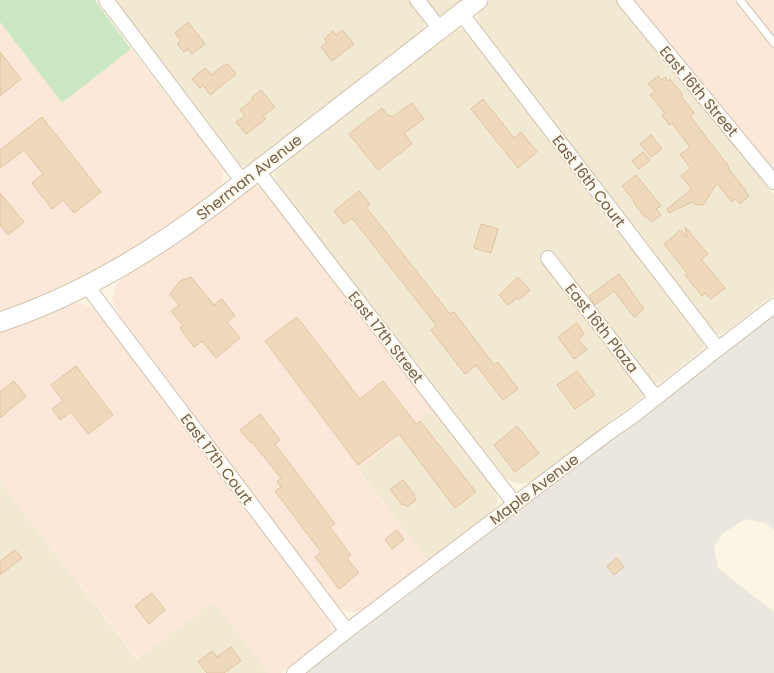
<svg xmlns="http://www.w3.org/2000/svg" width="774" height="673" font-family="Poppins,sans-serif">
  <rect width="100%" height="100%" fill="#fbf6e4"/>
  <!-- residential -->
  <g fill="#f2e9d3">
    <polygon points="113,0 408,0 421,17 424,20 424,27 421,32 250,165 244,166 238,163 235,160"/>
    <polygon points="425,0 465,0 446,14 443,15 436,13"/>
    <polygon points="491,0 617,0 774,195 774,295 723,334 720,335 714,333 478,26 477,19 478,13 479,9"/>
    <polygon points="461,28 467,31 705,341 704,347 702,350 660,383 652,384 643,390 643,395 642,398 530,482 522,484 512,482 506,479 497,470 277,184 275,180 275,173 278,166 455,29"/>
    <polygon points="433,410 495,490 498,499 496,508 493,512 428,561 358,469"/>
    <polygon points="0,482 137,659 214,602 269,673 0,673"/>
  </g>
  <!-- commercial -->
  <g fill="#fbe8d8">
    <polygon points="631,0 774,0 774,178"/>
    <polygon points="0,22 62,103 131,49 218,161 222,167 224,177 223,182 220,187 211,195 144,243 89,275 63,288 0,313"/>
    <polygon points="255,186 262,189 267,193 433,410 358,470 428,561 366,608 355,612 344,611 333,603 142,348 116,309 112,298 115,287 124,277 182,240 244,191"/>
    <polygon points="78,303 86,305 95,310 236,496 328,620 330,625 331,632 327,638 281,673 269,673 214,602 138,659 0,482 0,330 69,304"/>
  </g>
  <!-- industrial -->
  <polygon fill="#ebe6de" points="774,313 774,530 765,523 745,519 722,534 714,548 718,568 774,612 774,673 305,673 401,600 487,535"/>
  <!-- green -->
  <polygon fill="#cce8c3" points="0,0 95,0 131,49 62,103 0,22"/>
  <!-- building -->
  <g fill="#efd9bd" stroke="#e1c29e">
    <polygon points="188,22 205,44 192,54 188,49 184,52 177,44 181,41 175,33"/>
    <polygon points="342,30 354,44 332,61 321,47 327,42 324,39 333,31 336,35"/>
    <polygon points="0,52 21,79 0,96"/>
    <polygon points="228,64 236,74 210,95 203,85 200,88 192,79 205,68 211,75 224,65 224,66"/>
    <polygon points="658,76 661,80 665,77 668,81 670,79 683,95 681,96 694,113 690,116 729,167 728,168 746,191 745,191 749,196 740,204 736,199 732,202 717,183 703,205 696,205 692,202 669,213 667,209 692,189 681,176 691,168 680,155 690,147 672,123 669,125 662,115 665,113 650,95 655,91 648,84"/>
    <polygon points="261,90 275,107 263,116 266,119 246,134 236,122 245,116 240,110 253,99 252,97"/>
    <polygon points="483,99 514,138 521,132 537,152 518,168 471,109"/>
    <polygon points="412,103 424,119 404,133 412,144 378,170 349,134 382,108 388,116 390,115 392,117"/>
    <polygon points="42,117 101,192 74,213 63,200 52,209 32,183 43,174 24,150 0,168 0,150"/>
    <polygon points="651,135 662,149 651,157 640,144"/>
    <polygon points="643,152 650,160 639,169 632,161"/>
    <polygon points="636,175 661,206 656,209 661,215 651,222 646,216 645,217 633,202 634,201 622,186"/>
    <polygon points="359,191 370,204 366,207 450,314 454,312 494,365 498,362 518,389 503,400 476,365 465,374 431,330 436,325 352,218 344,224 334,211"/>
    <polygon points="0,193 24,222 8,235 0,225"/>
    <polygon points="481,224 498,229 491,253 474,248"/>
    <polygon points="685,227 708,254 701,259 725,288 711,299 705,293 702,296 685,275 687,273 664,244 681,230 687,237"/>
    <polygon points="619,274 644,309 634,317 614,291 595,305 589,296"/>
    <polygon points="191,277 214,305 222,299 235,316 227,322 240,338 216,358 202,341 194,347 180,328 183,326 171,311 179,305 170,294 180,281"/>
    <polygon points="518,277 530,290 519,300 517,298 508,305 499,295"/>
    <polygon points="297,317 360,399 383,381 416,424 420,421 476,492 455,508 399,434 358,465 265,341"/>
    <polygon points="577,323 584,334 578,339 587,350 574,359 558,337"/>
    <polygon points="76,366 113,415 88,434 71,412 60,420 52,409 63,401 51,385"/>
    <polygon points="577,371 595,395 575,409 557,385"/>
    <polygon points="14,381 26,396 0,418 0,392"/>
    <polygon points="260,414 280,440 275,444 335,524 330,527 351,555 347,558 359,573 339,589 315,557 321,552 275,491 281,487 277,482 281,478 252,442 251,443 240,430"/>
    <polygon points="517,426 539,453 515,472 494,445"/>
    <polygon points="403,480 415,495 413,496 416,500 407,507 404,504 402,505 390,489"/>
    <polygon points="397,530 404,540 392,549 385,539"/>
    <polygon points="15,550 22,558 0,575 0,561"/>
    <polygon points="617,558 624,567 614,575 607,566"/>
    <polygon points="152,593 165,610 149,624 135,606"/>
    <polygon points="231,647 241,661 224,673 207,673 198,662 212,651 217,657"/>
  </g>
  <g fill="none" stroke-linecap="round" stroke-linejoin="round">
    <defs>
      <polyline id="lane" points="740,0 774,43"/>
      <g id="street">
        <polyline points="106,0 243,182"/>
        <polyline points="417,0 440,29"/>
        <polyline points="624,0 774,182"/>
        <polyline points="461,13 718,349"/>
        <polyline points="257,170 515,504"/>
        <polyline points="548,258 656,398"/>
        <polyline points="87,286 347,631"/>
        <polyline points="294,673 347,631 607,434 633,416 718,349 774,306"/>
      </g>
      <path id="secondary" d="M0 322C79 296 150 253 216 203L478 0"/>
    </defs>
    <!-- lane casing -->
    <use href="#lane" stroke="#cec1ae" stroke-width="9"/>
    <!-- street casing -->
    <use href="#street" stroke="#cec1ae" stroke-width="16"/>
    <!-- secondary casing -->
    <use href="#secondary" stroke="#d0c1ab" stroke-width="21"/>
    <!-- lane -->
    <use href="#lane" stroke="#fff" stroke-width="7"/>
    <!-- street -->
    <use href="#street" stroke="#fff" stroke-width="14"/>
    <!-- secondary -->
    <use href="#secondary" stroke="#fff" stroke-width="19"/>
  </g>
  <g text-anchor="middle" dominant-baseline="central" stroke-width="4" stroke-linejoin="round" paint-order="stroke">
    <!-- street labels -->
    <g font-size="15" fill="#725f4b" stroke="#fef9ea">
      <text transform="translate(699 91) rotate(50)">East 16th Street</text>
      <text transform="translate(249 177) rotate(-38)">Sherman Avenue</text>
      <text transform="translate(589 181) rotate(53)">East 16th Court</text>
      <text transform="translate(602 328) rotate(52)">East 16th Plaza</text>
      <text transform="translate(386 337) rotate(52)">East 17th Street</text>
      <text transform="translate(217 459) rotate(53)">East 17th Court</text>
      <text transform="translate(534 489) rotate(-37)">Maple Avenue</text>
    </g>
  </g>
</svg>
